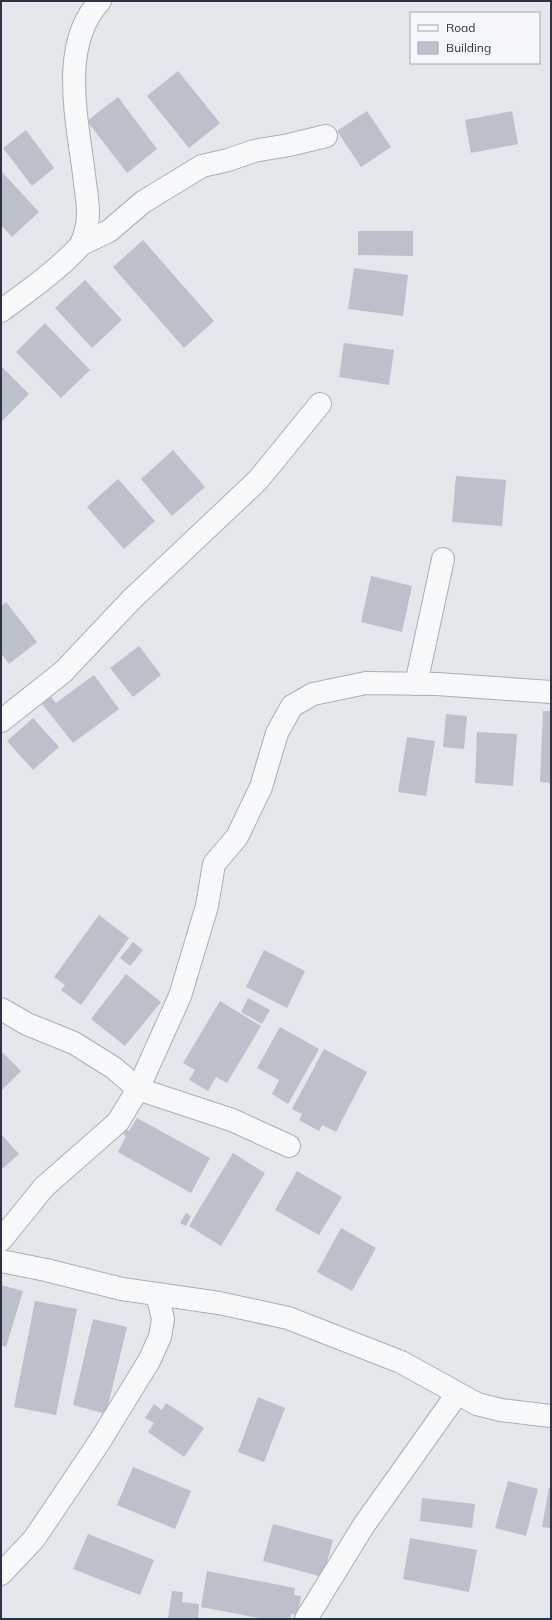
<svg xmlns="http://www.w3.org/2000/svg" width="552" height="1620" font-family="Mulish,sans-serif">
  <rect width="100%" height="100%" fill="#e4e7ec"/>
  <!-- building -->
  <g fill="#bbc0ca">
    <polygon points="178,71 220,123 189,148 147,96"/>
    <polygon points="118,97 157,149 127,173 87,121"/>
    <polygon points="367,111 391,147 361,167 337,131"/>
    <polygon points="512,111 518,144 471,153 465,120"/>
    <polygon points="26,130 54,168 32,186 3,148"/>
    <polygon points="1,171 39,212 12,237 1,225"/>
    <polygon points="358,231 413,231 413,256 358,255"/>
    <polygon points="143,240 214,321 184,348 113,267"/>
    <polygon points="354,268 408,275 403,316 348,309"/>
    <polygon points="85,280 122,320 92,348 55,308"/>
    <polygon points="45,323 90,370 61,398 16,352"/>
    <polygon points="344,343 394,350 389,385 339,377"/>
    <polygon points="1,366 29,394 1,422"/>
    <polygon points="173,450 205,487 172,516 141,479"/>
    <polygon points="456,476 506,480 502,526 452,522"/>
    <polygon points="118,479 155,521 124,549 87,507"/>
    <polygon points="371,576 412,586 402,632 361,622"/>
    <polygon points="6,602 37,642 9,664 1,653 1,606"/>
    <polygon points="139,646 161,675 133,697 110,668"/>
    <polygon points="94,675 119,709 73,743 38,699 47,692 56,703"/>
    <polygon points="543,711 551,711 551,783 540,782"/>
    <polygon points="446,714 467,716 464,749 443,747"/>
    <polygon points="33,718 59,747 33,770 7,741"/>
    <polygon points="477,732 517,734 513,786 475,783"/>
    <polygon points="407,737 435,741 426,796 398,792"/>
    <polygon points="99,915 129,938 81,1005 61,990 65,985 54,977"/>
    <polygon points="133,942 143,950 130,966 120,958"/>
    <polygon points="264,950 305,971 287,1008 246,987"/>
    <polygon points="126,974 161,1002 125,1046 91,1019"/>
    <polygon points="248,998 270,1010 262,1024 241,1012"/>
    <polygon points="220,1001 261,1026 227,1083 216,1077 208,1091 189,1080 195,1070 183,1063"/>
    <polygon points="280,1027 319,1049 288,1104 272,1094 279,1080 257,1068"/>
    <polygon points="324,1049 367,1072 336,1132 322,1125 319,1131 299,1120 302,1114 292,1109"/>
    <polygon points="1,1051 21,1071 1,1091"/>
    <polygon points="137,1118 210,1158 191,1193 118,1152 126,1136 123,1134 126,1130 129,1131"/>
    <polygon points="1,1134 19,1154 1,1170"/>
    <polygon points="233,1153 265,1173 221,1246 189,1226"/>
    <polygon points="297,1171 342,1197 319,1235 275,1210"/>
    <polygon points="186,1213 191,1216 186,1226 180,1223"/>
    <polygon points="341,1228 376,1248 352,1291 317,1272"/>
    <polygon points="1,1285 23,1291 6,1347 1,1345"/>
    <polygon points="35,1301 77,1309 56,1415 14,1407"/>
    <polygon points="93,1319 127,1327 106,1414 73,1405"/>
    <polygon points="258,1397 285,1408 264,1462 238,1452"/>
    <polygon points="166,1403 204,1428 184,1457 148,1432 154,1423 145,1418 154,1404 162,1410"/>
    <polygon points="133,1467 191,1491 175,1529 117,1505"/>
    <polygon points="508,1481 538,1489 526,1536 495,1528"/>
    <polygon points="549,1487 551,1488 551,1528 542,1527"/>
    <polygon points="422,1498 475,1504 472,1528 420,1521"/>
    <polygon points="273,1524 333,1540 323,1577 263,1561"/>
    <polygon points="88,1534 154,1560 140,1595 73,1569"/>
    <polygon points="410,1538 477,1550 469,1592 403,1579"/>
    <polygon points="207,1571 295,1588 294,1595 301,1596 298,1615 291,1614 290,1619 264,1619 201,1607"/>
    <polygon points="172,1591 183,1592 182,1602 199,1604 198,1619 168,1618"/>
  </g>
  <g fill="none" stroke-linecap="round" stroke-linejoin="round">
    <defs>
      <g id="minor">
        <polyline points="82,244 109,231 143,202 202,166 228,160 254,151 289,145 326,136"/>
        <path d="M1 311C25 293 49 277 70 256 74 252 80 247 82 242 91 221 88 204 85 183 79 126 57 47 100 1"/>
        <polyline points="416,684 443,559"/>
        <polyline points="1,721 63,672 131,600 258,480 320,404"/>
        <polyline points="1,1009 27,1024 74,1043 114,1068 138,1089 232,1120 289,1146"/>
        <polyline points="1,1240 44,1187 118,1122 138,1089 180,996 207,906 214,864 237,837 261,787 277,733 292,706 313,694 366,683 437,684 551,692"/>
        <polyline points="1,1261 46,1270 122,1289 219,1303 288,1318 401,1362 477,1404 501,1410 551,1416"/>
        <polyline points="1,1574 34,1539 98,1444 149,1361 160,1337 163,1319 157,1294"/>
        <polyline points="306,1619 364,1525 457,1394"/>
      </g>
    </defs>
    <!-- minor casing -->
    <use href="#minor" stroke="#a9aeb7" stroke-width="24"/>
    <!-- minor -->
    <use href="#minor" stroke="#f7f8fa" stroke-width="22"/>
  </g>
  <!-- border -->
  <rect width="552" height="1620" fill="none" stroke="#2b3445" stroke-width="4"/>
  <!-- legend -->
  <rect x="410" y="12" width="130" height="52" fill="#f4f6f9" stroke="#a4a8b1"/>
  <rect x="418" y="25" width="20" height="6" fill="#f7f8fa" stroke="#a4a8b1"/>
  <text x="446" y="32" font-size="12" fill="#2b3445">Road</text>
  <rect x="418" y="42" width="20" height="12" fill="#bbc0ca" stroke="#a4a8b1"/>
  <text x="446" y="52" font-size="12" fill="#2b3445">Building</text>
</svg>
